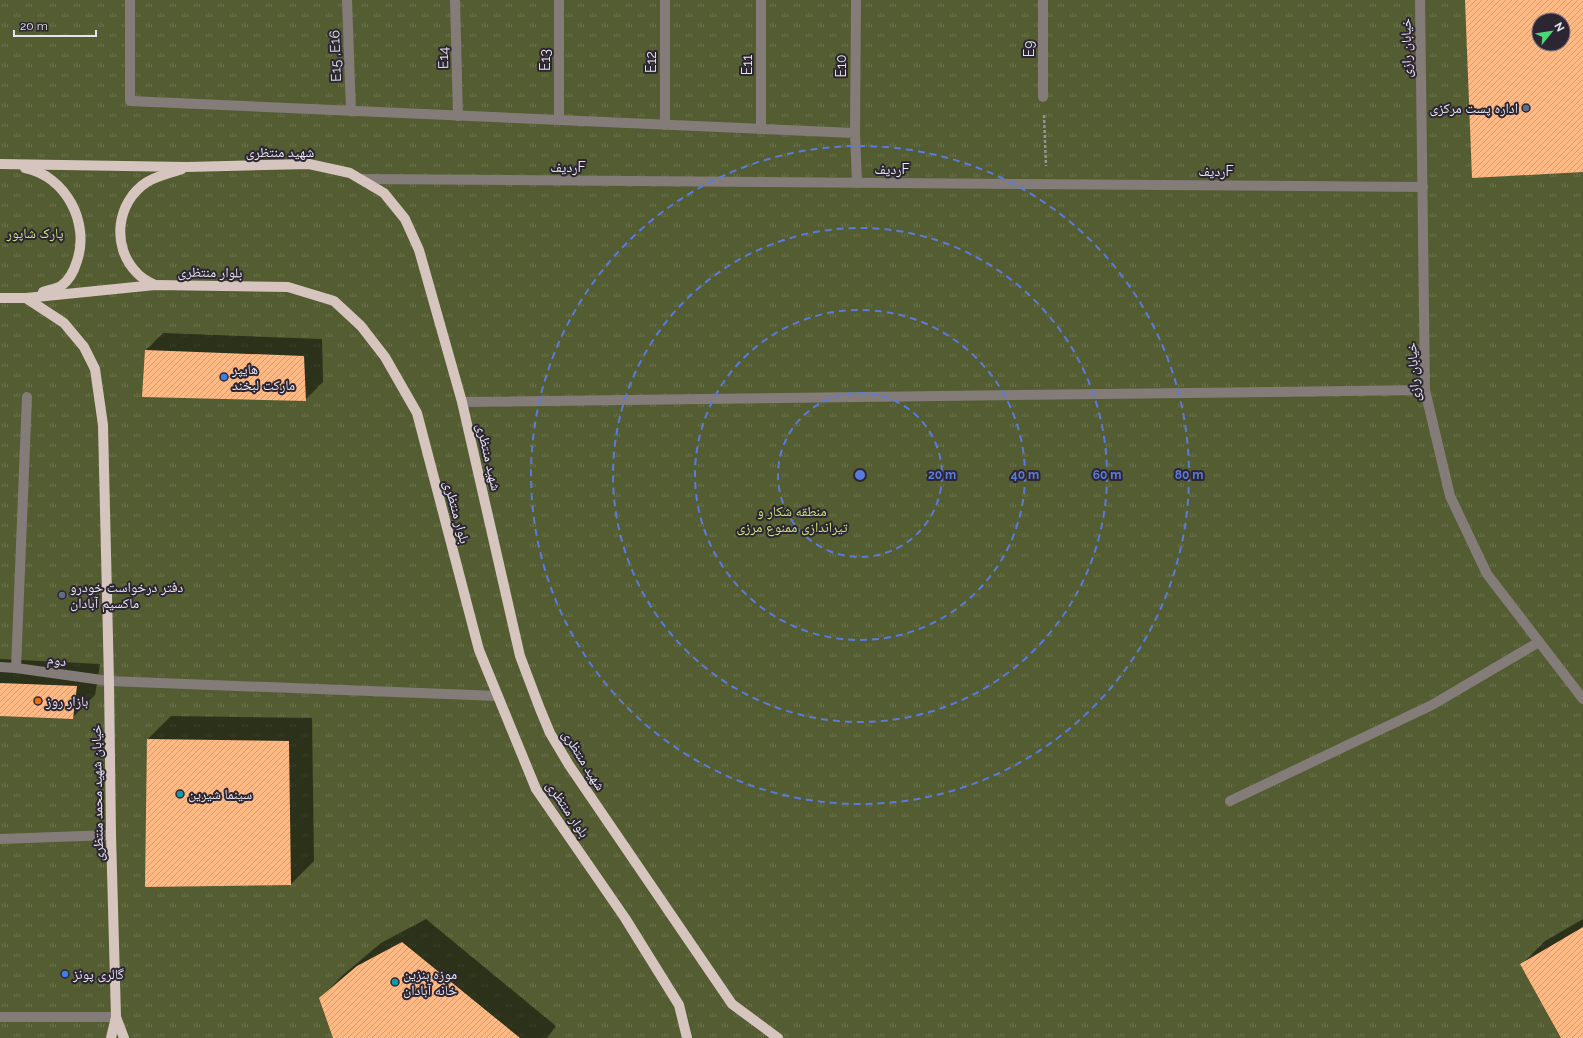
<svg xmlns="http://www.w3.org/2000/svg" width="1583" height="1038" font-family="Raleway,'Noto Naskh Arabic',sans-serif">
  <defs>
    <pattern id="park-tufts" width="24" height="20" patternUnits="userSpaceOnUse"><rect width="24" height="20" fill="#545c31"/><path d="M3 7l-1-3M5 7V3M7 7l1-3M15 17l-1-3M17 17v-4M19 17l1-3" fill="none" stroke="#6d734f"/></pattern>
    <pattern id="building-hatch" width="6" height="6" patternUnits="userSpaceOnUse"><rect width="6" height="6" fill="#feb985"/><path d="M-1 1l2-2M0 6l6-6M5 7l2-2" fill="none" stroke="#d09c76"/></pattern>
  </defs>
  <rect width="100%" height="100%" fill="#36303d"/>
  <!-- park -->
  <path fill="url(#park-tufts)" fill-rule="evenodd" d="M0 0H1583V1038H0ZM1539 20H1563V44H1539Z"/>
  <!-- shadow -->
  <g fill="#0007">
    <polygon points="163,333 322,339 323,382 305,400 146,350"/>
    <polygon points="0,659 100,664 95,695 72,718 0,715"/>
    <polygon points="171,716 312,718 314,861 291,884 146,886 148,739"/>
    <polygon points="426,919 556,1026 547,1038 334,1038 320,998 343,975 381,943"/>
    <polygon points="1583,919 1583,1038 1562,1038 1522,964 1545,941"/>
  </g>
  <!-- building -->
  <g fill="url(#building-hatch)" fill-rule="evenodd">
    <path d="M1465 0H1583V172L1472 178ZM1539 20H1563V44H1539Z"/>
    <polygon points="145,350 304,356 306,401 142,397"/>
    <polygon points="0,683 77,686 73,719 0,716"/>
    <polygon points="147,739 289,741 291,885 145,887"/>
    <polygon points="1583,927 1583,1038 1561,1038 1520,964"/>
    <polygon points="402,942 520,1038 333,1038 319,998 357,966"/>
  </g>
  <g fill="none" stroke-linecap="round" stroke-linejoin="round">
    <!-- path -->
    <polyline stroke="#96919c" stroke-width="2.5" stroke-dasharray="3 2" stroke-linecap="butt" points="1044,115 1046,166"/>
    <!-- minor -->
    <g stroke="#847c79" stroke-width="10">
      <polyline points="130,0 130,101 855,133 857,183"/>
      <polyline points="347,0 351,111"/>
      <polyline points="455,0 458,116"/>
      <polyline points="761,0 761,129"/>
      <polyline points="1043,0 1043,97"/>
      <polyline points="1420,0 1425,390 1450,496 1487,574 1583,699"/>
      <polyline points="559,120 559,0"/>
      <polyline points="665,125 665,0"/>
      <polyline points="855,133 856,0"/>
      <polyline points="361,179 1423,187"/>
      <polyline points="462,402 1425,390"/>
      <polyline points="0,667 16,668 109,681 498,696"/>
      <polyline points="16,668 27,397"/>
      <polyline points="1230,801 1432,705 1539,642"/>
      <polyline points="0,839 111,835"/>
      <polyline points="0,1017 116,1017"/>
    </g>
    <!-- major -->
    <g stroke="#d5c5be" stroke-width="10">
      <polyline points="0,164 187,167 309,164 350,173 384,193 405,219 419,250 462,402 520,656 540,709 550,733 569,765 732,1004 778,1038"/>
      <path d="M25 168C66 176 90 223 77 261 74 271 70 280 61 286 56 289 48 290 43 292"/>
      <path d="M155 285C149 282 141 278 137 273 111 247 116 202 147 182 157 176 171 173 182 169"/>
      <polyline points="0,298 26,298 155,285 288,287 334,301 361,326 385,357 417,413 479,650 536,789 625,918 679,1005 687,1038"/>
      <polyline points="26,298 64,323 84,347 95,369 103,425 109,681 111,835 116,1017 124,1038"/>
      <polyline points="111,1038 116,1017"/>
    </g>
  </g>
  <!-- distance rings -->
  <g fill="none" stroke="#5a7bde" stroke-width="2" stroke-dasharray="7 5">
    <circle cx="860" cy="475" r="82"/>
    <circle cx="860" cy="475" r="165"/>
    <circle cx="860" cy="475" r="247"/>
    <circle cx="860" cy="475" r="329"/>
  </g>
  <!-- markers -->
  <g fill="#5c6f8a" stroke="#2c2633" stroke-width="1.5">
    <circle cx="1526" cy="108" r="4"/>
    <circle cx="62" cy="595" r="4"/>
  </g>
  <g fill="#3f7fe0" stroke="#2c2633" stroke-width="1.5">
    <circle cx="224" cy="377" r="4"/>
    <circle cx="65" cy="974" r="4"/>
  </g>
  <circle fill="#e8710a" stroke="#2c2633" stroke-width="1.5" cx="38" cy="701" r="4"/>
  <g fill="#0f9aa8" stroke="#2c2633" stroke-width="1.5">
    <circle cx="180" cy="794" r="4"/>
    <circle cx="395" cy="982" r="4"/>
  </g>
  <g text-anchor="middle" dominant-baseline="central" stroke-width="4" stroke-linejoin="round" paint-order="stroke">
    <!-- street labels -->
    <g font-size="14" fill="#e8e4ed" stroke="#2c2633">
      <text transform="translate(1406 48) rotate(-91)">خیابان رازی</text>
      <text transform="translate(1029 49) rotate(-90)">E9</text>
      <text transform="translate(335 56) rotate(-92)">E15 ,E16</text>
      <text transform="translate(443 58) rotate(-91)">E14</text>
      <text transform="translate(545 60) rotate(-90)">E13</text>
      <text transform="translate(651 62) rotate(-90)">E12</text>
      <text transform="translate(747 65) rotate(-90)">E11</text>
      <text transform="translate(841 66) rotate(-90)">E10</text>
      <text x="280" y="152">شهید منتظری</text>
      <text x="568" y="167">ردیفF</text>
      <text x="892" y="169">ردیفF</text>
      <text x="1216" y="171">ردیفF</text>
      <text transform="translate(210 272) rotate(1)">بلوار منتظری</text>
      <text transform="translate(1413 372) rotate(-94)">خیابان رازی</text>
      <text transform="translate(489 457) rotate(77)">شهید منتظری</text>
      <text transform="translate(457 512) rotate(75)">بلوار منتظری</text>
      <text transform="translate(57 660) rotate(8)">دوم</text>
      <text transform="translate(584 760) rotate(58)">شهید منتظری</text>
      <text transform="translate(97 793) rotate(-91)">خیابان شهید محمد منتظری</text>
      <text transform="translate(568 809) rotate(56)">بلوار منتظری</text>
    </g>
    <!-- poi labels -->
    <g font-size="14" fill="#e8e4ed" stroke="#2c2633" text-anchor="start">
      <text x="1518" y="108" text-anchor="end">اداره پست مرکزی</text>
      <text x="232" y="369">هایپر<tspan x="232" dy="16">مارکت لبخند</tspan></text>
      <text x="70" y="587">دفتر درخواست خودرو<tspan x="70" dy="16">ماکسیم آبادان</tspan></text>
      <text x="46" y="701">بازار روز</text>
      <text x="188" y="794">سینما شیرین</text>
      <text x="73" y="974">گالری پونز</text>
      <text x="403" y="974">موزه بنزین<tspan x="403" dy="16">خانه آبادان</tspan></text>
    </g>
    <!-- park labels -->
    <g font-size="14" fill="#cfe378" stroke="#2c2633">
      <text x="35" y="233">پارک شاپور</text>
      <text x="792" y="511">منطقه شکار و<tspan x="792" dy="16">تیراندازی ممنوع مرزی</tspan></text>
    </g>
  </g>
  <circle cx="860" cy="475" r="6" fill="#5a7bde" stroke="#2c2633" stroke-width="2"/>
  <g font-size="12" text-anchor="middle" font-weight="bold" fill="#5a7bde" stroke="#2c2633" stroke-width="4" stroke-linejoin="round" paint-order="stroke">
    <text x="942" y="479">20 m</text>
    <text x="1025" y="479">40 m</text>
    <text x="1107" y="479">60 m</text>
    <text x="1189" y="479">80 m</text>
  </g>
  <!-- north arrow -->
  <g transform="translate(1551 32) rotate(60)"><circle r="19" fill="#2c2633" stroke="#77727d"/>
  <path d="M0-3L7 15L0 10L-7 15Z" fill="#49d778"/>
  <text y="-6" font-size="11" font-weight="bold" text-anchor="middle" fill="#e8e4ed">N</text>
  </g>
  <!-- scale -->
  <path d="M14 30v6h82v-6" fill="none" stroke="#e8e4ed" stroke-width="2"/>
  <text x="20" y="30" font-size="12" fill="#e8e4ed" stroke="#2c2633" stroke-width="3" paint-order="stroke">20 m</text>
</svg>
